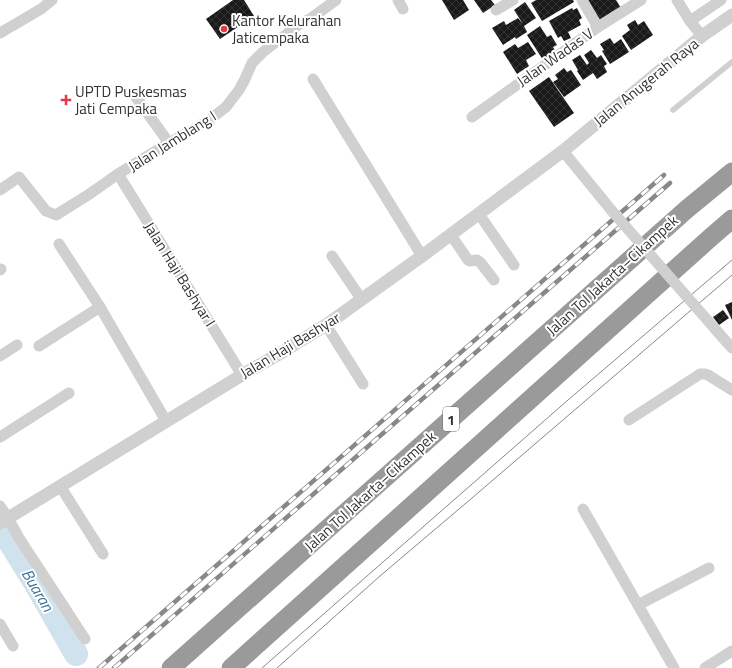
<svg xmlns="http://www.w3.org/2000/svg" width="732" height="668" font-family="'Titillium Web',sans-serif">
  <defs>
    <pattern id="building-cross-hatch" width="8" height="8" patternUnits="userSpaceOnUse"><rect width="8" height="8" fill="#1a1a1a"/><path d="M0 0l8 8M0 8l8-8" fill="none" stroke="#333"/></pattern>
  </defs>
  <rect width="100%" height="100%" fill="#fff"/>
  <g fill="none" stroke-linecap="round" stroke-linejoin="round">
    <!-- river -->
    <polyline stroke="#cfe2ee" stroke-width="24" points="0,526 36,584 76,654"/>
  </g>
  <!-- building -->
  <g fill="url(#building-cross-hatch)">
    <polygon points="233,0 244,0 254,16 220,39 206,19"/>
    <polygon points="442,0 463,0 469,10 454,20"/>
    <polygon points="474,0 491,0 495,5 483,13"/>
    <polygon points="536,0 573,0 574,2 542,21 531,3"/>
    <polygon points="584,0 616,0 621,8 598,22"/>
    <polygon points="525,2 536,18 524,26 527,32 516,39 515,37 503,45 492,28 504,21 506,25 518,18 523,24 514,10"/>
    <polygon points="572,8 573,10 577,8 582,18 579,20 581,25 568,32 571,38 564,41 561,36 558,38 549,21"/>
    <polygon points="635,20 638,25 644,21 653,35 631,50 622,36 630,30 627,25"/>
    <polygon points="540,26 547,37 551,35 557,45 553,47 556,52 543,60 527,35"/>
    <polygon points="610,38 614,44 621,39 629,52 610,64 602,51 604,50 600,44"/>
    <polygon points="528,42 536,54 526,60 529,66 517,74 503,52 515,44 518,48"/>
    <polygon points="591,50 597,58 601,55 607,64 604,66 607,72 597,79 593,73 583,80 577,71 578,70 572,60 580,55 587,65 589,63 584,55"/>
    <polygon points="564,68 567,72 571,70 581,85 564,97 553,82 558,79 555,75"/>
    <polygon points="549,77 574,113 554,127 529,91"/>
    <polygon points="732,302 732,320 725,305"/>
    <polygon points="723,310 729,318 719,325 713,317"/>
  </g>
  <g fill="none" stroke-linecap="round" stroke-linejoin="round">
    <!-- service -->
    <polyline stroke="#d0d0d0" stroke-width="5.5" points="673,110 732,62"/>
    <!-- minor -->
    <g stroke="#d0d0d0" stroke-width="11">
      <polyline points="398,0 403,9"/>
      <polyline points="582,0 598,27"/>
      <polyline points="677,0 690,21 702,36"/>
      <polyline points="496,10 513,0"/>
      <polyline points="690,21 721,0"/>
      <polyline points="0,33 41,9 52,0"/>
      <polyline points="313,79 422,256"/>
      <polyline points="135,96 169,143"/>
      <polyline points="472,117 598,27 641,0"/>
      <polyline points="563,151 612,211"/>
      <polyline points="118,174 242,375"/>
      <polyline points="0,190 19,177 46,211 56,215 88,195 118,174 169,143 208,121 226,107 239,90 245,79 252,63 263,52 301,23 310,19 336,0"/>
      <polyline points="479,214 514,265"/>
      <polyline points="451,235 468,260 470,261 477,260 480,262 494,280"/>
      <polyline points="59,244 100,307 166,421"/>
      <polyline points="332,256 362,300"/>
      <polyline points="0,270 1,269"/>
      <polyline points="326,325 363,384"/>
      <polyline points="716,330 732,348"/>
      <polyline points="39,346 100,307"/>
      <polyline points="0,356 17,345"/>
      <polyline points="629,420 700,374 705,374 708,375 732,390"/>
      <polyline points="0,437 69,393"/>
      <polyline points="60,486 103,554"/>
      <polyline points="0,506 8,518 19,538 85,639"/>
      <polyline points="583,509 674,668"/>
      <polyline points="638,605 709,568"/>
      <polyline points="0,624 13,646"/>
      <polyline points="705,668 732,651"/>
    </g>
    <!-- tertiary -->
    <polyline stroke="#d0d0d0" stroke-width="13" points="0,523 242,375 284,351 326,325 422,256 563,151 702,36 732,15"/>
    <!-- motorway -->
    <g stroke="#9a9a9a" stroke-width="19">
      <polyline points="171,668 687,209 732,172"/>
      <polyline points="231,668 710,238 732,219"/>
    </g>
    <!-- tram -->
    <g stroke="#888" stroke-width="1">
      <polyline points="262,668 568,400 732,260"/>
      <polyline points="277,668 380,576 472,498 732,275"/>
    </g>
    <defs>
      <g id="rail">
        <polyline points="99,668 664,175"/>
        <polyline points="114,668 670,183"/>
      </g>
    </defs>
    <!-- rail casing -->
    <use href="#rail" stroke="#888" stroke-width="4.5"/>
    <!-- rail -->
    <use href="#rail" stroke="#fff" stroke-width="3" stroke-dasharray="9" stroke-linecap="butt"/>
    <!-- minor-bridge -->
    <polyline stroke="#d0d0d0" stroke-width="11" points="612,211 716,330"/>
  </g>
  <!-- markers -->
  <g fill="#e63946" stroke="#fff" stroke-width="1.5">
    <circle cx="224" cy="29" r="4"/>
    <path d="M64 94h4v4h4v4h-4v4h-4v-4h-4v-4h4z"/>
  </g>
  <g text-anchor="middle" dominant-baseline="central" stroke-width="4" stroke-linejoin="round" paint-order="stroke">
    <!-- shield labels -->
    <rect fill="#fff" stroke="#707070" stroke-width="1" x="443" y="407" width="16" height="24" rx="3"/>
    <g font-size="14" font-weight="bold" fill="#333">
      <text x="451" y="419">1</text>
    </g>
    <!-- poi labels -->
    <g font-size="15" fill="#333" stroke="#fff" text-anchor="start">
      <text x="232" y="20">Kantor Kelurahan<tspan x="232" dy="17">Jaticempaka</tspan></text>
      <text x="75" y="91">UPTD Puskesmas<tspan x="75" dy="17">Jati Cempaka</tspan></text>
    </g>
    <!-- street labels -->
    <g font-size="15" fill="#333" stroke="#fff">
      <text transform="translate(555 57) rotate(-35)">Jalan Wadas V</text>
      <text transform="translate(646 82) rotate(-39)">Jalan Anugerah Raya</text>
      <text transform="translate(172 141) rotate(-32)">Jalan Jamblang I</text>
      <text transform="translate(180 274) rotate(58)">Jalan Haji Bashyar I</text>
      <text transform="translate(612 275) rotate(-42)">Jalan Tol Jakarta–Cikampek</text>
      <text transform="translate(290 345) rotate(-31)">Jalan Haji Bashyar</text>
      <text transform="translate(370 491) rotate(-42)">Jalan Tol Jakarta–Cikampek</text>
    </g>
    <!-- water labels -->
    <g font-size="16" font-style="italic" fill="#3f7597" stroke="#fff">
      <text transform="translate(38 590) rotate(59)">Buaran</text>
    </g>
  </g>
</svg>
